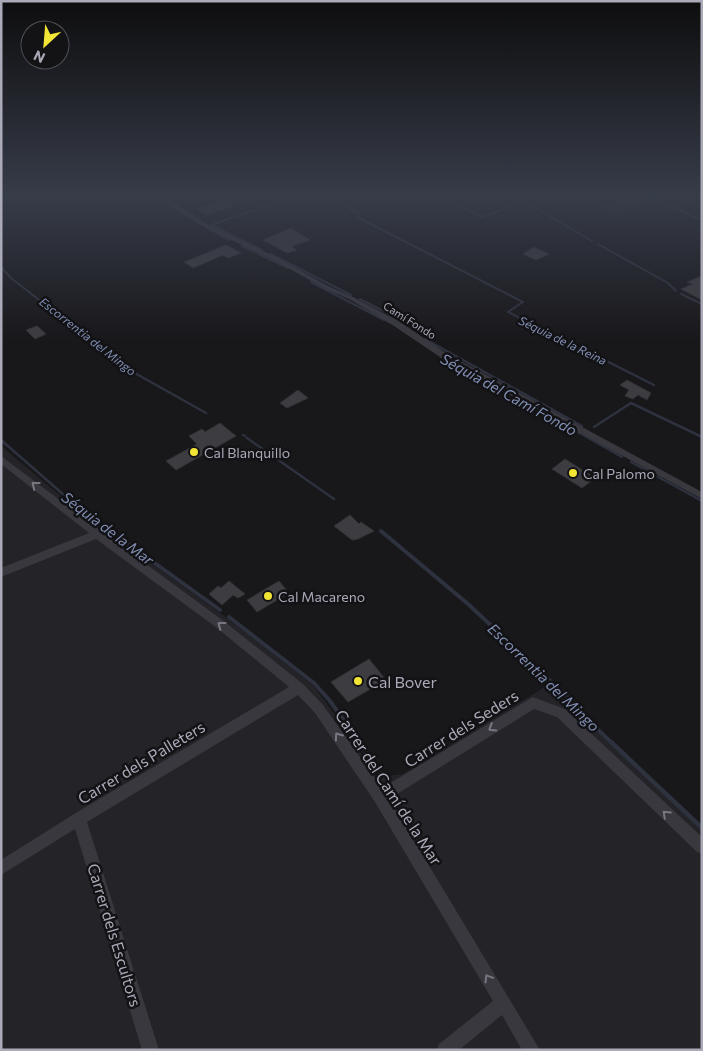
<svg xmlns="http://www.w3.org/2000/svg" width="703" height="1051" font-family="Commissioner,sans-serif">
  <rect width="100%" height="100%" fill="#18171a"/>
  <!-- built -->
  <polygon fill="#242327" points="1,446 81,513 227,618 313,685 341,723 376,777 403,774 548,685 702,831 702,1050 1,1050"/>
  <!-- green -->
  <polygon fill="#1f2822" points="636,194 642,194 655,201 616,217 597,209"/>
  <g fill="none" stroke-linecap="round" stroke-linejoin="round">
    <!-- stream-far3 -->
    <g stroke="#2d323e" stroke-width="2">
      <polyline points="152,194 188,217"/>
      <polyline points="322,194 358,213 357,217 523,302 508,312 545,331"/>
      <polyline points="435,194 482,217 523,202"/>
      <polyline points="508,194 523,202"/>
      <polyline points="642,194 702,220"/>
      <polyline points="534,207 592,241"/>
      <polyline points="193,220 229,240"/>
      <polyline points="598,244 668,283 676,291"/>
      <polyline points="242,246 288,268"/>
      <polyline points="262,250 211,225 266,206"/>
      <polyline points="271,254 351,295"/>
      <polyline points="1,267 11,278 79,331"/>
      <polyline points="311,282 384,320"/>
      <polyline points="681,294 702,304"/>
      <polyline points="360,299 387,313 401,323"/>
    </g>
    <!-- stream-far2 -->
    <g stroke="#2d323e" stroke-width="2.5">
      <polyline points="78,329 133,372 206,413"/>
      <polyline points="543,329 654,385"/>
      <polyline points="425,339 582,426"/>
      <polyline points="441,357 467,374 499,389"/>
      <polyline points="562,423 622,457"/>
      <polyline points="594,427 631,403 702,437"/>
      <polyline points="243,435 245,436"/>
      <polyline points="247,438 334,499"/>
      <polyline points="1,440 80,509"/>
      <polyline points="631,462 702,501"/>
    </g>
    <!-- stream-far1 -->
    <g stroke="#2d323e" stroke-width="4">
      <polyline points="78,508 220,610"/>
      <polyline points="381,531 468,604 575,704 576,709 612,743"/>
      <polyline points="229,617 314,683 330,701 360,743"/>
    </g>
    <!-- stream -->
    <g stroke="#2d323e" stroke-width="4.5">
      <polyline points="359,742 379,771"/>
      <polyline points="611,742 702,828"/>
    </g>
  </g>
  <!-- building -->
  <g fill="#3d3c41" stroke="#323136">
    <polygon points="225,199 236,205 207,215 196,209"/>
    <polygon points="291,228 310,240 292,246 296,250 287,253 263,240"/>
    <polygon points="226,245 241,253 228,258 223,255 193,268 184,262"/>
    <polygon points="534,247 549,254 536,260 523,254"/>
    <polygon points="702,276 702,300 681,289 693,284 687,282"/>
    <polygon points="37,326 46,334 35,339 26,330"/>
    <polygon points="627,380 651,393 647,400 638,395 633,399 625,396 629,390 620,385"/>
    <polygon points="298,390 308,398 287,408 280,403"/>
    <polygon points="220,423 236,436 176,470 166,461 197,444 189,436 202,429 205,432"/>
    <polygon points="565,459 595,478 582,488 552,469"/>
    <polygon points="350,515 359,524 361,522 374,531 358,539 352,540 334,526"/>
    <polygon points="229,581 245,594 238,598 233,595 222,605 209,594 218,586 221,588"/>
    <polygon points="279,581 289,593 257,612 247,600"/>
    <polygon points="369,659 386,680 348,702 331,682"/>
  </g>
  <g fill="none" stroke-linecap="round" stroke-linejoin="round">
    <!-- street -->
    <g fill="#39383f" fill-rule="evenodd">
      <polygon points="154,194 162,194 210,226 278,258 328,286 355,298 400,322 446,353 702,492 702,499 440,357 394,326 351,300 324,288 274,260 206,228"/>
      <polygon points="1,456 101,531 225,622 303,684 323,705 382,788 533,697 565,709 702,837 702,854 697,852 557,717 534,709 389,799 540,1050 522,1050 502,1015 459,1050 437,1050 439,1044 493,1001 375,802 315,713 298,695 87,822 159,1050 142,1050 75,829 1,875 1,860 74,814 289,687 217,628 96,539 1,577 1,568 89,533 1,464"/>
    </g>
  </g>
  <!-- one-way arrows -->
  <defs><path id="oneway-chevron" d="M-2-3.5L2.5 0L-2 3.5" fill="none" stroke-width="1.6" stroke-linecap="round" stroke-linejoin="round" transform="scale(1.25)"/></defs>
  <g stroke="#777782">
    <use href="#oneway-chevron" transform="translate(35 485) rotate(-142)"/>
    <use href="#oneway-chevron" transform="translate(221 625) rotate(-143)"/>
    <use href="#oneway-chevron" transform="translate(492 728) rotate(148)"/>
    <use href="#oneway-chevron" transform="translate(338 736) rotate(-125)"/>
    <use href="#oneway-chevron" transform="translate(666 814) rotate(-136)"/>
    <use href="#oneway-chevron" transform="translate(488 978) rotate(-121)"/>
  </g>
  <!-- sky -->
  <linearGradient id="sky" x2="0" y2="1"><stop stop-color="#0d0d0e"/><stop offset="0.57" stop-color="#373c49"/><stop offset="1" stop-color="#373c49" stop-opacity="0"/></linearGradient>
  <rect width="703" height="342" fill="url(#sky)"/>
  <!-- markers -->
  <g fill="#f2e536" stroke="#131215" stroke-width="2">
    <circle cx="194" cy="452" r="5"/>
    <circle cx="573" cy="473" r="5"/>
    <circle cx="268" cy="596" r="5"/>
    <circle cx="358" cy="681" r="5"/>
  </g>
  <g text-anchor="middle" dominant-baseline="central" stroke-width="5" stroke-linejoin="round" paint-order="stroke">
    <!-- far-street labels -->
    <g font-size="11" fill="#aaaab9" stroke="#131215">
      <text transform="translate(410 320) rotate(32)">Camí Fondo</text>
    </g>
    <!-- far-water labels -->
    <g font-size="12" font-style="italic" fill="#818fb4" stroke="#131215">
      <text transform="translate(88 336) rotate(38)">Escorrentia del Mingo</text>
      <text transform="translate(563 340) rotate(26)">Séquia de la Reina</text>
    </g>
    <!-- poi labels -->
    <g font-size="14" fill="#aaaab9" stroke="#131215" text-anchor="start">
      <text x="204" y="452">Cal Blanquillo</text>
      <text x="583" y="473">Cal Palomo</text>
      <text x="278" y="596">Cal Macareno</text>
    </g>
    <!-- water labels -->
    <g font-size="15" font-style="italic" fill="#818fb4" stroke="#131215">
      <text transform="translate(509 394) rotate(29)">Séquia del Camí Fondo</text>
      <text transform="translate(108 528) rotate(37)">Séquia de la Mar</text>
      <text transform="translate(544 677) rotate(44)">Escorrentia del Mingo</text>
    </g>
    <!-- near-poi labels -->
    <g font-size="16" fill="#aaaab9" stroke="#131215" text-anchor="start">
      <text x="368" y="681">Cal Bover</text>
    </g>
    <!-- near-street labels -->
    <g font-size="16" fill="#aaaab9" stroke="#131215">
      <text transform="translate(461 728) rotate(-32)">Carrer dels Seders</text>
      <text transform="translate(141 762) rotate(-31)">Carrer dels Palleters</text>
      <text transform="translate(389 787) rotate(57)">Carrer del Camí de la Mar</text>
      <text transform="translate(115 935) rotate(73)">Carrer dels Escultors</text>
    </g>
  </g>
  <!-- border -->
  <rect width="703" height="1051" fill="none" stroke="#aaaab9" stroke-width="5"/>
  <!-- north arrow -->
  <g transform="translate(45 45) rotate(206)"><circle r="24" fill="#131215" stroke="#4f4f57"/>
  <path d="M0-4L9 19L0 12L-9 19Z" fill="#f2e536"/>
  <text y="-8" font-size="14" font-weight="bold" text-anchor="middle" fill="#aaaab9">N</text>
  </g>
</svg>
